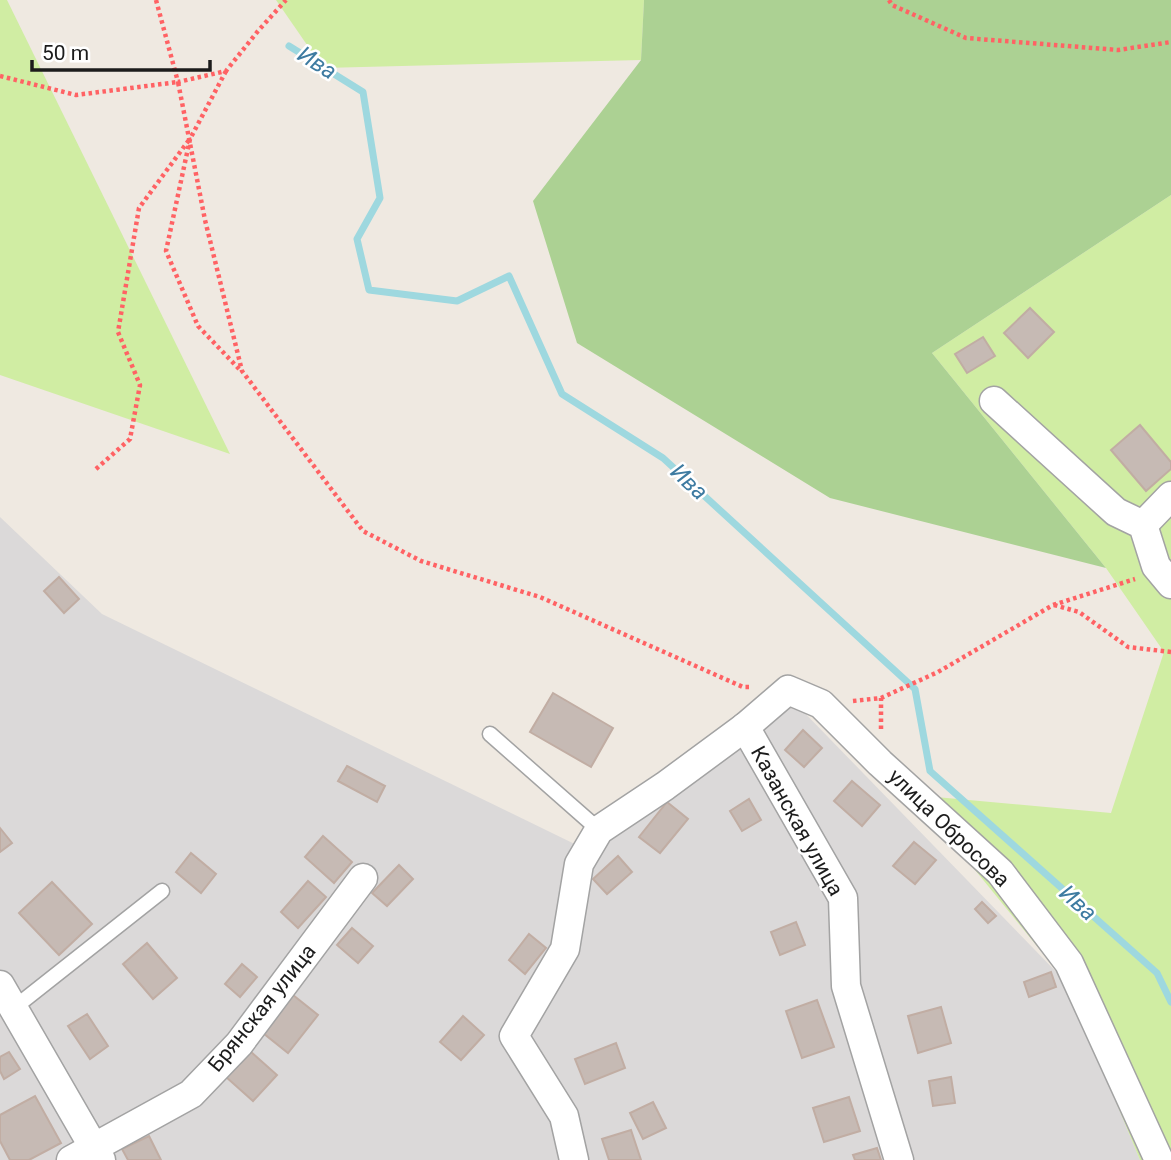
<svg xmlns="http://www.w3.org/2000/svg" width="1171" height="1160" font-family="Roboto,sans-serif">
  <rect width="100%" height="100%" fill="#efe9e1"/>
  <!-- residential -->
  <polygon fill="#dbd9d9" points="0,517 102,614 591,852 796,704 1067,983 1140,1160 0,1160"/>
  <!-- grass -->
  <g fill="#d0eda3">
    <polygon points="0,0 7,0 230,454 0,375"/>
    <polygon points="276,0 644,0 641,60 323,68"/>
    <polygon points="1171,195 1171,1160 1140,1160 1067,983 914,795 1111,813 1164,652 1106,568 932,353"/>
  </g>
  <!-- forest -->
  <polygon fill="#acd193" points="644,0 1171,0 1171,195 932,353 1106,568 830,498 577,343 533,201 641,60"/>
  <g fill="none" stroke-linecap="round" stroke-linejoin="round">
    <!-- stream -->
    <polyline stroke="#9ed8df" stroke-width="7" points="289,46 363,92 380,198 357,239 369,290 457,301 509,276 562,394 663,458 915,689 930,771 1157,973 1171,1002"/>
  </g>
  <!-- building -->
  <g fill="#c6bab4" stroke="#c1ada3" stroke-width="2">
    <polygon points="1030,308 1054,332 1028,358 1004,333"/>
    <polygon points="983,337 995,356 967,373 955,354"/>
    <polygon points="1140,425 1171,462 1171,469 1146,491 1111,450"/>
    <polygon points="59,577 79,599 64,613 44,591"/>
    <polygon points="553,693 613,728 591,767 530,732"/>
    <polygon points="803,730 822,748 804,767 785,750"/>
    <polygon points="347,766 385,786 377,802 338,781"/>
    <polygon points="852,781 880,805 862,826 834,801"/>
    <polygon points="749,799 761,820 742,831 730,811"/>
    <polygon points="667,802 688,819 660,853 639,837"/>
    <polygon points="0,828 12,843 0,852"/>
    <polygon points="323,836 352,862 334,883 305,857"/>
    <polygon points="914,842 936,860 915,884 893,866"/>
    <polygon points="191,853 216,874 201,893 176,872"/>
    <polygon points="618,856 632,872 607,894 593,879"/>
    <polygon points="399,865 413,879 387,906 372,893"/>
    <polygon points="308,881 326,897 298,928 281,912"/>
    <polygon points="52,882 92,924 59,955 19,913"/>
    <polygon points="982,902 996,916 988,923 975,909"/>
    <polygon points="796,922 805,945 780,955 771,932"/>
    <polygon points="352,928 373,946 358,963 337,945"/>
    <polygon points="529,934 546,948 525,974 509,960"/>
    <polygon points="147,943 177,978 153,999 123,964"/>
    <polygon points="242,964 257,977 240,997 225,984"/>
    <polygon points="1051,972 1056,987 1029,997 1024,982"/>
    <polygon points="293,995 318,1015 288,1053 263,1033"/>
    <polygon points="817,1000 834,1047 802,1058 786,1011"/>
    <polygon points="941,1007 951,1043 918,1053 908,1016"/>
    <polygon points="87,1014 108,1046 90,1059 68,1026"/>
    <polygon points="463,1016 484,1035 461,1060 440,1042"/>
    <polygon points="616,1043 625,1068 585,1084 575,1059"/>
    <polygon points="250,1051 277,1075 253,1101 226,1077"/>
    <polygon points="9,1052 20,1069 4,1079 0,1071 0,1057"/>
    <polygon points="951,1077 955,1103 933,1106 929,1081"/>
    <polygon points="35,1096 61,1143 29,1160 10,1160 0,1141 0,1115"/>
    <polygon points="849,1097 860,1131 824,1142 813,1108"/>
    <polygon points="653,1102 666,1128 643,1139 630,1113"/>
    <polygon points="631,1130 641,1160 609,1160 602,1139"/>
    <polygon points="149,1136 161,1160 128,1160 122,1149"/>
    <polygon points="877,1148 881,1160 855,1160 853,1155"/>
  </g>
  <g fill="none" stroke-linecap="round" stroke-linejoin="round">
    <defs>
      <g id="service">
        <polyline points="490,734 599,830"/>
        <polyline points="14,1008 162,891"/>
      </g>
      <g id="minor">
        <polyline points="994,401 1116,512 1143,525 1156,566 1171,584"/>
        <polyline points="1143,525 1171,496"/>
        <polyline points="745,727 843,898 846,986 899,1160"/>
        <polyline points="0,985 101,1160"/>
        <polyline points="71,1160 191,1094 239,1044 363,878"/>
        <polyline points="574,1160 564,1116 514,1036 565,949 579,864 599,830 665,786 745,727 788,690 821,704 880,763 1000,872 1069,963 1159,1160"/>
      </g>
    </defs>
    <!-- service casing -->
    <use href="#service" stroke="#a3a3a3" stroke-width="17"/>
    <!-- minor casing -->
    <use href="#minor" stroke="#a3a3a3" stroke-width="31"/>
    <!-- path -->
    <g stroke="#ff6264" stroke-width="4.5" stroke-dasharray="3.5 3.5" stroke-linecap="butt">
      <polyline points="156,0 178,82 226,71 258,31 286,0"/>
      <polyline points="889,0 892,5 966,38 1118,50 1171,42"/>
      <polyline points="226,71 190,139 166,251 198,326 241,371"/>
      <polyline points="0,76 76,95 178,82 205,220 242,371 363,531 421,561 540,597 743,687 752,687"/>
      <polyline points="96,469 130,439 140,385 118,332 139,208 189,140"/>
      <polyline points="1054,605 1079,612 1128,647 1171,652"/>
      <polyline points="853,701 881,698 938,672 1053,605 1135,579"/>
      <polyline points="881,729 881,698"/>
    </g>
    <!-- service -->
    <use href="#service" stroke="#fff" stroke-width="14"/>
    <!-- minor -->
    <use href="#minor" stroke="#fff" stroke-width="28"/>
  </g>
  <g text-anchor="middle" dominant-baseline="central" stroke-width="5" stroke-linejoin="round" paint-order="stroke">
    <!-- street labels -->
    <g font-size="21" fill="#1c1c1c" stroke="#fff">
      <text transform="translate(797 821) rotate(61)">Казанская улица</text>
      <text transform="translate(949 828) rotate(44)">улица Обросова</text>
      <text transform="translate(262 1008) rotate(-51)">Брянская улица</text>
    </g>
    <!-- water labels -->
    <g font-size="23" font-style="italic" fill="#3e7ba1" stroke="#fff">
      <text transform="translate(317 63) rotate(32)">Ива</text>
      <text transform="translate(689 482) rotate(43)">Ива</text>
      <text transform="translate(1078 903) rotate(42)">Ива</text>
    </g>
  </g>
  <!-- scale -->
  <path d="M32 60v10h178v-10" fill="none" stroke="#1c1c1c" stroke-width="3.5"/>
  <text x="42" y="60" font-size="21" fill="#1c1c1c" stroke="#ffffff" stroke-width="5" paint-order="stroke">50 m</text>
</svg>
